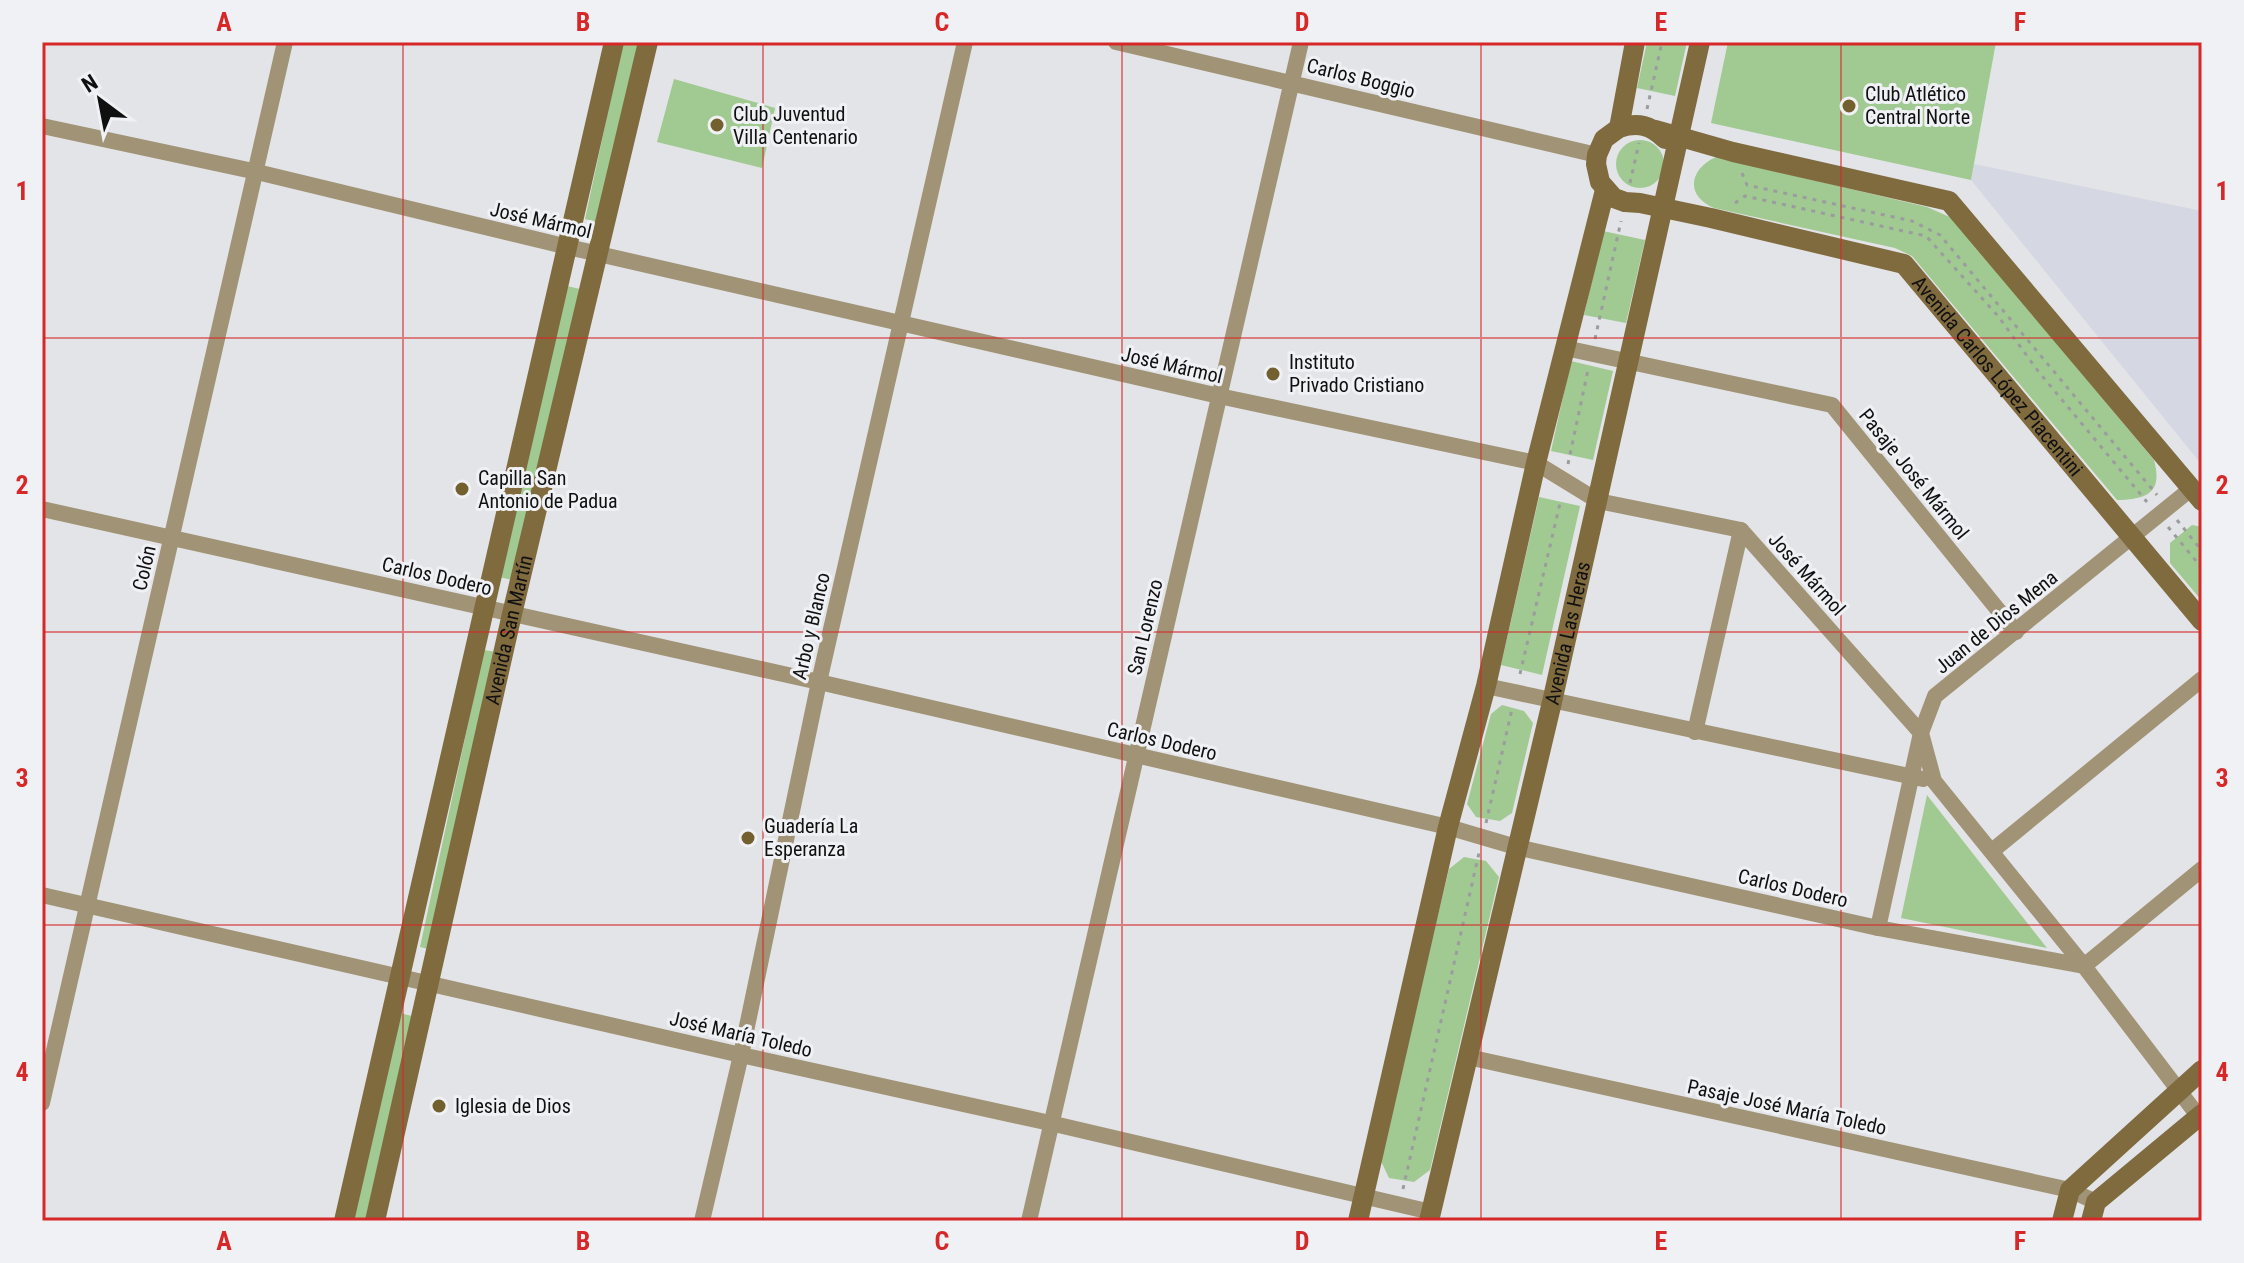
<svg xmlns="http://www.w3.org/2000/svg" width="2244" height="1263" font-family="'Roboto Condensed',sans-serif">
  <rect width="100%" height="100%" fill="#e3e4e7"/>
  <!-- built -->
  <polygon fill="#d5d7e2" points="1974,164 2202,211 2202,465 1971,180"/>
  <!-- green -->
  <g fill="#a1c992">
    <polygon points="623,42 638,42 600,223 585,219"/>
    <polygon points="1647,42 1687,42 1675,96 1637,88"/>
    <polygon points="1728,42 1996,42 1971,180 1711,123"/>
    <polygon points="674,79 775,108 762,168 657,142"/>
    <circle cx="1640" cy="164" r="24"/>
    <path d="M1716 157 1927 207 1952 218 2154 460C2163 493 2147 499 2117 500L1912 256 1895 248 1714 208C1685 196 1689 169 1716 157Z"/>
    <polygon points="1603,231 1645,240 1626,323 1584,315"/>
    <polygon points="567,286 580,289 512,580 499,577"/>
    <polygon points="1571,361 1613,371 1593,460 1551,451"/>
    <polygon points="1539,497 1580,506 1542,675 1501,665"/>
    <polygon points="2192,525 2202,527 2202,601 2170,563 2170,543"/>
    <polygon points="484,650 496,652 432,950 420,947"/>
    <polygon points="1502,705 1524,711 1533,723 1512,813 1500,821 1476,817 1467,804 1491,714"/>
    <polygon points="1927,795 2047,948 1901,918"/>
    <polygon points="1464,857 1486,861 1499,877 1430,1170 1414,1182 1389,1178 1380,1159 1449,869"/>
    <polygon points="400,1013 412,1016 365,1221 353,1221"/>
  </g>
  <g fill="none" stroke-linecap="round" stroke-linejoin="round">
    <!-- path -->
    <g stroke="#9b9c9e" stroke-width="3" stroke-dasharray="4 6" stroke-linecap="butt">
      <polyline points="1647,109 1662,42"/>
      <polyline points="1742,173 1747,185 1912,221 1940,235 2157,495"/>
      <polyline points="1630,183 1639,143"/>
      <polyline points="1735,203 1745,196 1926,236 1998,316 2038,371 2147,502"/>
      <polyline points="1595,339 1621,221"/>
      <polyline points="1568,464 1588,370"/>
      <polyline points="2177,520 2202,551"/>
      <polyline points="2168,527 2202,568"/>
      <polyline points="1520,674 1561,499"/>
      <polyline points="1486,823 1512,709"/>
      <polyline points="1403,1189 1479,853"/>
    </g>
    <!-- minor -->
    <g stroke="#a19376" stroke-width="16">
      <polyline points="1116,42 1597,155"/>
      <polyline points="42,126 257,172 568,247 1219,396 1536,463 1598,501 1741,530 1921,733 1934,781 2084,966 2202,1121"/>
      <polyline points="1565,348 1832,405 2016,632"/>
      <polyline points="42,509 819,682 1448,827 1516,847 1878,928 2084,966"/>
      <polyline points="1486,686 1923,779"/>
      <polyline points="1695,732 1741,530"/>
      <polyline points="1992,851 2202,679"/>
      <polyline points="42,895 741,1055 1050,1123 1431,1212"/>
      <polyline points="1878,928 1921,733 1935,696 2192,488"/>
      <polyline points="2084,966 2202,869"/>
      <polyline points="1468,1057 2070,1190 2096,1202"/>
      <polyline points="42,1103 285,42"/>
      <polyline points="702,1221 741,1055 819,682 965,42"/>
      <polyline points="1029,1221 1301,42"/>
    </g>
    <!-- secondary -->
    <g stroke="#806b3f" stroke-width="20">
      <path id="s1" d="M1635 42 1619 128 1604 139 1597 155 1596 164 1600 182 1614 198 1625 202 1640 203 1711 218 1904 264 2202 621"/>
      <path d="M1619 128C1638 122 1651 125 1665 139"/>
      <polyline points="1656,130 1733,152 1949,201 2202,501"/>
      <polyline points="344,1221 614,42"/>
      <path id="s2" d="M375 1221 512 614 648 42"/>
      <polyline points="1358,1221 1448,827 1486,686 1536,463 1605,190"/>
      <path id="s3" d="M1429 1221 1552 702 1700 42"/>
      <polyline points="2062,1221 2070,1190 2202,1070"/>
      <polyline points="2091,1221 2096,1202 2202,1114"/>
    </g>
  </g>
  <!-- grid -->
  <path fill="none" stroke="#d62828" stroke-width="2" stroke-opacity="0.55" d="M403 42V1221M763 42V1221M1122 42V1221M1481 42V1221M1841 42V1221M42 338H2202M42 632H2202M42 925H2202"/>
  <!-- markers -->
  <g fill="#72602e" stroke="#f0f1f5" stroke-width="3">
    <circle cx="1849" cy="106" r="8"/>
    <circle cx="717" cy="125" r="8"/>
    <circle cx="1273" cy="374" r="8"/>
    <circle cx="462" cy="489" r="8"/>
    <circle cx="748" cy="838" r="8"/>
    <circle cx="439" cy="1106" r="8"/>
  </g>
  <g text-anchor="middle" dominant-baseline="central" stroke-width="6" stroke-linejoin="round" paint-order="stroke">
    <!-- street labels -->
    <g font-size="20" fill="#101011" stroke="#f0f1f5">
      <text transform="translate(1361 78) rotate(14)">Carlos Boggio</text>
      <text transform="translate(541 220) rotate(13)">José Mármol</text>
      <text transform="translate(1172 365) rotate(13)">José Mármol</text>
      <text stroke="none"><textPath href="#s1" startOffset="616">Avenida Carlos López Piacentini</textPath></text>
      <text transform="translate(1914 474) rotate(51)">Pasaje José Mármol</text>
      <text transform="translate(144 568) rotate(-77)">Colón</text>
      <text transform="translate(1807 574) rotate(48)">José Mármol</text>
      <text transform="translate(437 576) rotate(13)">Carlos Dodero</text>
      <text transform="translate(1996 622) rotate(-39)">Juan de Dios Mena</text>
      <text transform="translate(811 626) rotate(-77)">Arbo y Blanco</text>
      <text transform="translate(1145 627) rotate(-77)">San Lorenzo</text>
      <text stroke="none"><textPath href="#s2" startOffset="606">Avenida San Martín</textPath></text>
      <text stroke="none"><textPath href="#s3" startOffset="604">Avenida Las Heras</textPath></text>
      <text transform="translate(1162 741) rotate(13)">Carlos Dodero</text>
      <text transform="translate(1793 888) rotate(13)">Carlos Dodero</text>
      <text transform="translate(741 1034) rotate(13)">José María Toledo</text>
      <text transform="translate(1787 1107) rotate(12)">Pasaje José María Toledo</text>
    </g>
    <!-- poi labels -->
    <g font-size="20" fill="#101011" stroke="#f0f1f5" text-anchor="start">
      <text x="1865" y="94">Club Atlético<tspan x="1865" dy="23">Central Norte</tspan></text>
      <text x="733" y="114">Club Juventud<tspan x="733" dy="23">Villa Centenario</tspan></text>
      <text x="1289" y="362">Instituto<tspan x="1289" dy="23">Privado Cristiano</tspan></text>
      <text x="478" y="478">Capilla San<tspan x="478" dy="23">Antonio de Padua</tspan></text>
      <text x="764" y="826">Guadería La<tspan x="764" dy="23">Esperanza</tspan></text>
      <text x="455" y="1106">Iglesia de Dios</text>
    </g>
  </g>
  <!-- border -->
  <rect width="2244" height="1263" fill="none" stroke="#f0f1f5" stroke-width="88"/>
  <!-- north arrow -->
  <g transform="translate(100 100) rotate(328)" stroke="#f0f1f5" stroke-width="6" paint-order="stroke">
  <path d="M0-6L14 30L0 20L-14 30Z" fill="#101011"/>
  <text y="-12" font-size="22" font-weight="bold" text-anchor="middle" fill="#101011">N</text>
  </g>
  <rect x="44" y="44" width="2156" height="1175" fill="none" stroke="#d62828" stroke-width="3"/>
  <g font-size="26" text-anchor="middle" font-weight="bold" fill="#d62828">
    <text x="224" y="31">A</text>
    <text x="583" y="31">B</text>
    <text x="942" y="31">C</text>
    <text x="1302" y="31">D</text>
    <text x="1661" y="31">E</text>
    <text x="2020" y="31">F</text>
    <text x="22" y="200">1</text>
    <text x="2222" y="200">1</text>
    <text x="22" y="494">2</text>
    <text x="2222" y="494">2</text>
    <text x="22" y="787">3</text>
    <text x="2222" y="787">3</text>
    <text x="22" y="1081">4</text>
    <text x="2222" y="1081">4</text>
    <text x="224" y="1250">A</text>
    <text x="583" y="1250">B</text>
    <text x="942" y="1250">C</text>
    <text x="1302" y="1250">D</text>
    <text x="1661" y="1250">E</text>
    <text x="2020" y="1250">F</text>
  </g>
</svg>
